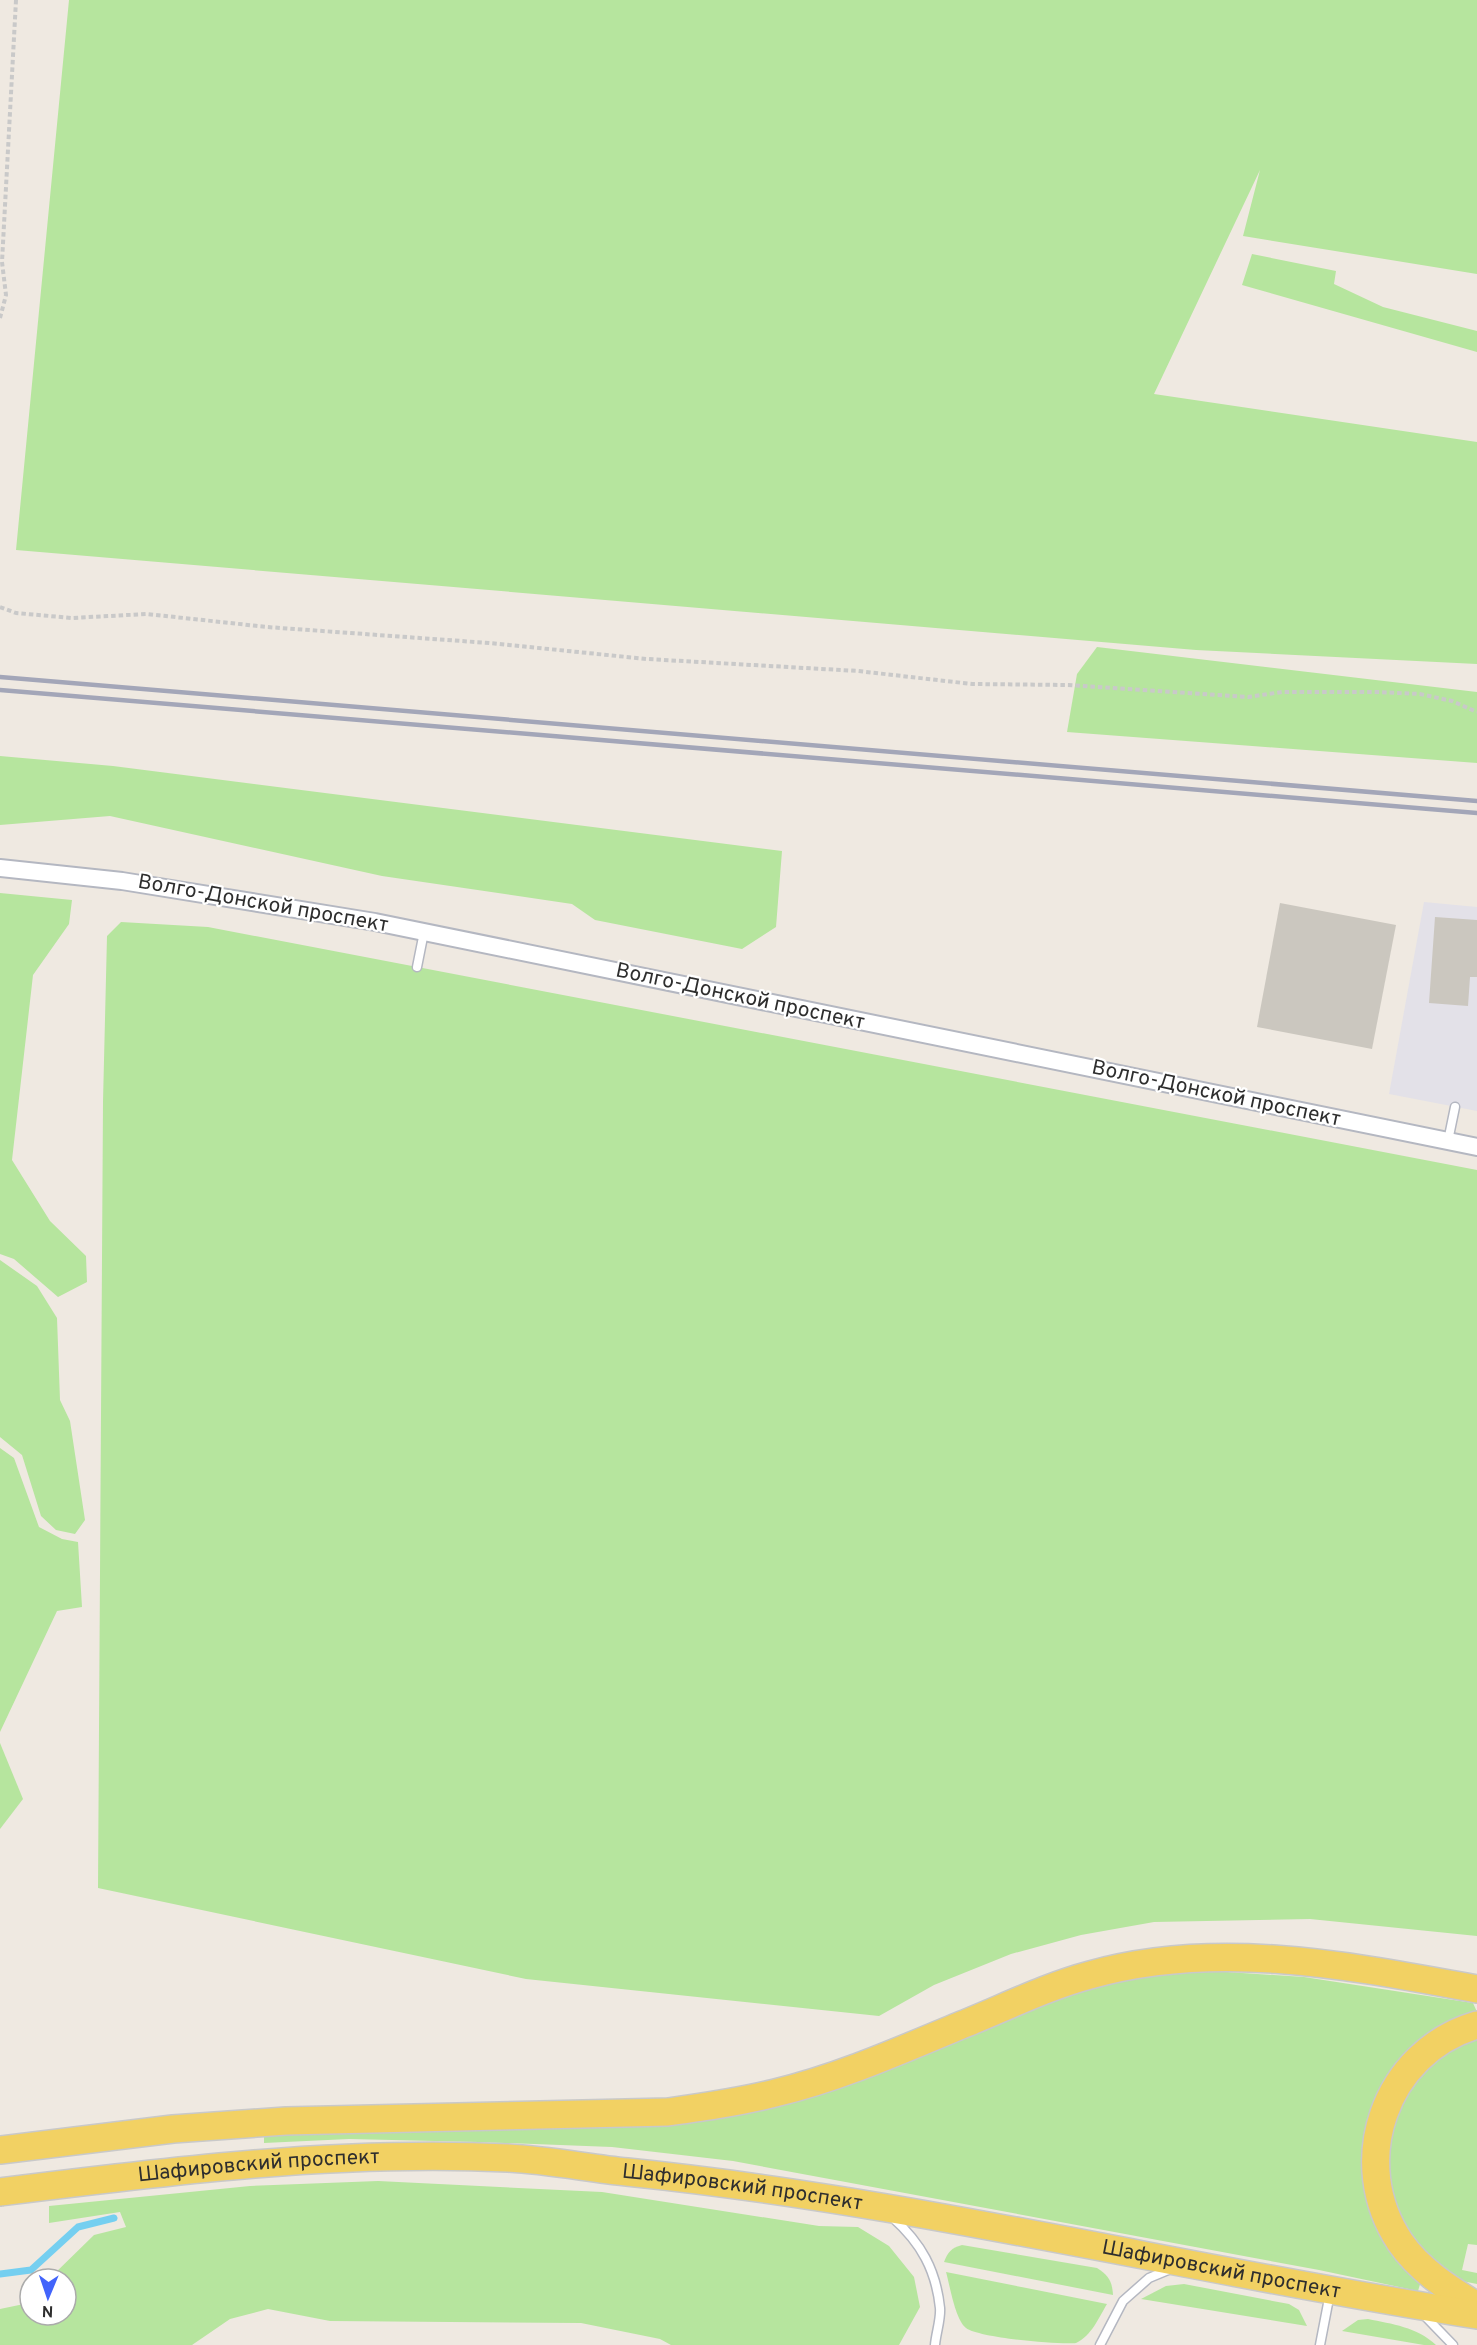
<svg xmlns="http://www.w3.org/2000/svg" width="1477" height="2345" font-family="Overpass,sans-serif">
  <rect width="100%" height="100%" fill="#efe9e1"/>
  <!-- industrial -->
  <polygon fill="#e3e1e8" points="1424,902 1477,907 1477,1111 1389,1094"/>
  <!-- green -->
  <g fill="#b6e59e">
    <polygon points="69,0 1477,0 1477,274 1243,236 1260,170 1154,394 1477,442 1477,664 1196,650 16,550"/>
    <polygon points="1252,254 1336,271 1334,284 1383,307 1477,331 1477,352 1242,285"/>
    <polygon points="1097,647 1477,692 1477,763 1067,732 1077,674"/>
    <polygon points="0,756 113,766 782,851 776,927 742,949 595,920 572,904 382,876 110,816 0,825"/>
    <polygon points="0,893 72,900 69,924 33,975 12,1160 50,1221 86,1256 87,1282 58,1297 14,1259 0,1254"/>
    <polygon points="121,922 208,927 1477,1170 1477,1936 1310,1919 1154,1922 1081,1935 1011,1954 934,1985 879,2016 526,1979 98,1888 103,1102 107,936"/>
    <polygon points="0,1260 37,1286 57,1318 60,1400 70,1421 85,1520 75,1534 56,1530 41,1516 22,1455 0,1437"/>
    <polygon points="0,1448 14,1458 39,1527 62,1539 78,1542 82,1607 57,1611 0,1732"/>
    <polygon points="0,1743 23,1799 0,1829"/>
    <path d="M1212 1971 1304 1977 1473 2003 1477 2012C1446 2020 1434 2031 1412 2054 1404 2062 1393 2070 1386 2080 1367 2108 1359 2158 1365 2191 1372 2224 1401 2254 1421 2281L1418 2291 1319 2270 733 2161 612 2147 478 2142 349 2139 264 2143V2136L340 2130 613 2126 711 2119 747 2109 1056 1997 1151 1973Z"/>
    <polygon points="1477,2033 1477,2245 1468,2244 1462,2270 1477,2273 1477,2284 1457,2280 1435,2267 1395,2217 1384,2143 1416,2073"/>
    <polygon points="378,2181 602,2192 819,2226 858,2227 889,2246 914,2277 920,2307 899,2345 671,2345 660,2339 581,2323 330,2321 268,2309 230,2319 192,2345 0,2345 0,2309 24,2304 30,2298 30,2315 66,2315 66,2279 49,2279 94,2235 126,2227 120,2212 49,2223 49,2206 250,2186"/>
    <path d="M962 2245 1097 2268C1109 2276 1112 2281 1113 2295L944 2262C948 2252 951 2248 962 2245Z"/>
    <path d="M946 2272 1107 2304C1098 2319 1092 2335 1076 2343 1061 2345 979 2338 966 2328 955 2319 950 2286 946 2272Z"/>
    <polygon points="1184,2284 1289,2304 1299,2310 1307,2326 1141,2299 1166,2286"/>
    <path d="M1368 2319C1392 2324 1417 2327 1436 2345H1424L1342 2331 1358 2320Z"/>
  </g>
  <g fill="none" stroke-linecap="round" stroke-linejoin="round">
    <!-- stream -->
    <polyline stroke="#75cff0" stroke-width="7" points="0,2274 31,2270 78,2227 114,2218"/>
  </g>
  <!-- building -->
  <g fill="#cbc7bf">
    <polygon points="1280,903 1396,925 1372,1049 1257,1027"/>
    <polygon points="1435,917 1477,920 1477,977 1470,977 1468,1006 1429,1003"/>
  </g>
  <g fill="none" stroke-linecap="round" stroke-linejoin="round">
    <defs>
      <g id="lane">
        <polyline points="417,967 424,932"/>
        <polyline points="1448,1141 1455,1107"/>
        <path d="M893 2218C921 2243 936 2270 940 2308 941 2319 936 2333 935 2345"/>
        <polyline points="1423,2314 1453,2345"/>
        <polyline points="1100,2345 1123,2301 1149,2278 1173,2268"/>
        <polyline points="1320,2345 1330,2293"/>
      </g>
      <polyline id="street" points="0,868 122,881 375,922 1477,1147"/>
      <g id="primary">
        <path d="M1477 2025C1384 2052 1347 2163 1400 2242 1419 2270 1449 2289 1477 2306"/>
        <path d="M0 2150 173 2129 286 2121 668 2112C704 2107 740 2102 775 2093 838 2078 899 2051 959 2026 1002 2009 1045 1987 1090 1975 1217 1939 1351 1966 1477 1989"/>
        <path id="s1" d="M0 2192C169 2171 337 2150 508 2158 548 2160 588 2168 627 2172 913 2201 1193 2271 1477 2315"/>
      </g>
    </defs>
    <!-- lane casing -->
    <use href="#lane" stroke="#b4b7c1" stroke-width="11"/>
    <!-- street casing -->
    <use href="#street" stroke="#b4b7c1" stroke-width="20"/>
    <!-- primary casing -->
    <use href="#primary" stroke="#c9c9c9" stroke-width="30"/>
    <!-- path -->
    <g stroke="#c9c9c9" stroke-width="4" stroke-dasharray="4.5 3" stroke-linecap="butt">
      <polyline points="0,318 6,295 2,262 16,0"/>
      <polyline points="0,607 16,613 72,618 147,614 267,627 489,643 647,659 858,671 972,684 1068,685 1248,697 1282,692 1378,692 1420,694 1452,701 1477,712"/>
    </g>
    <!-- lane -->
    <use href="#lane" stroke="#fff" stroke-width="8"/>
    <!-- street -->
    <use href="#street" stroke="#fff" stroke-width="16"/>
    <!-- primary -->
    <use href="#primary" stroke="#f2d163" stroke-width="27"/>
    <!-- rail -->
    <g stroke="#a3a6b8" stroke-width="4.5">
      <polyline points="0,677 1477,801"/>
      <polyline points="0,690 1477,813"/>
    </g>
  </g>
  <g text-anchor="middle" dominant-baseline="central" stroke-width="4.5" stroke-linejoin="round" paint-order="stroke">
    <!-- street labels -->
    <g font-size="21" fill="#2e2e2e" stroke="#fff">
      <text transform="translate(263 904) rotate(10)">Волго-Донской проспект</text>
      <text transform="translate(740 997) rotate(12)">Волго-Донской проспект</text>
      <text transform="translate(1216 1094) rotate(12)">Волго-Донской проспект</text>
      <text stroke="none"><textPath href="#s1" startOffset="260">Шафировский проспект</textPath></text>
      <text stroke="none"><textPath href="#s1" startOffset="746">Шафировский проспект</textPath></text>
      <text stroke="none"><textPath href="#s1" startOffset="1232">Шафировский проспект</textPath></text>
    </g>
  </g>
  <!-- north arrow -->
  <g transform="translate(48 2297) rotate(182)"><circle r="28" fill="#ffffff" stroke="#ababab" stroke-width="1.5"/>
  <path d="M0-4.5L10 22L0 15L-10 22Z" fill="#4264fb"/>
  <text y="-9" font-size="16" font-weight="bold" text-anchor="middle" fill="#2e2e2e">N</text>
  </g>
</svg>
